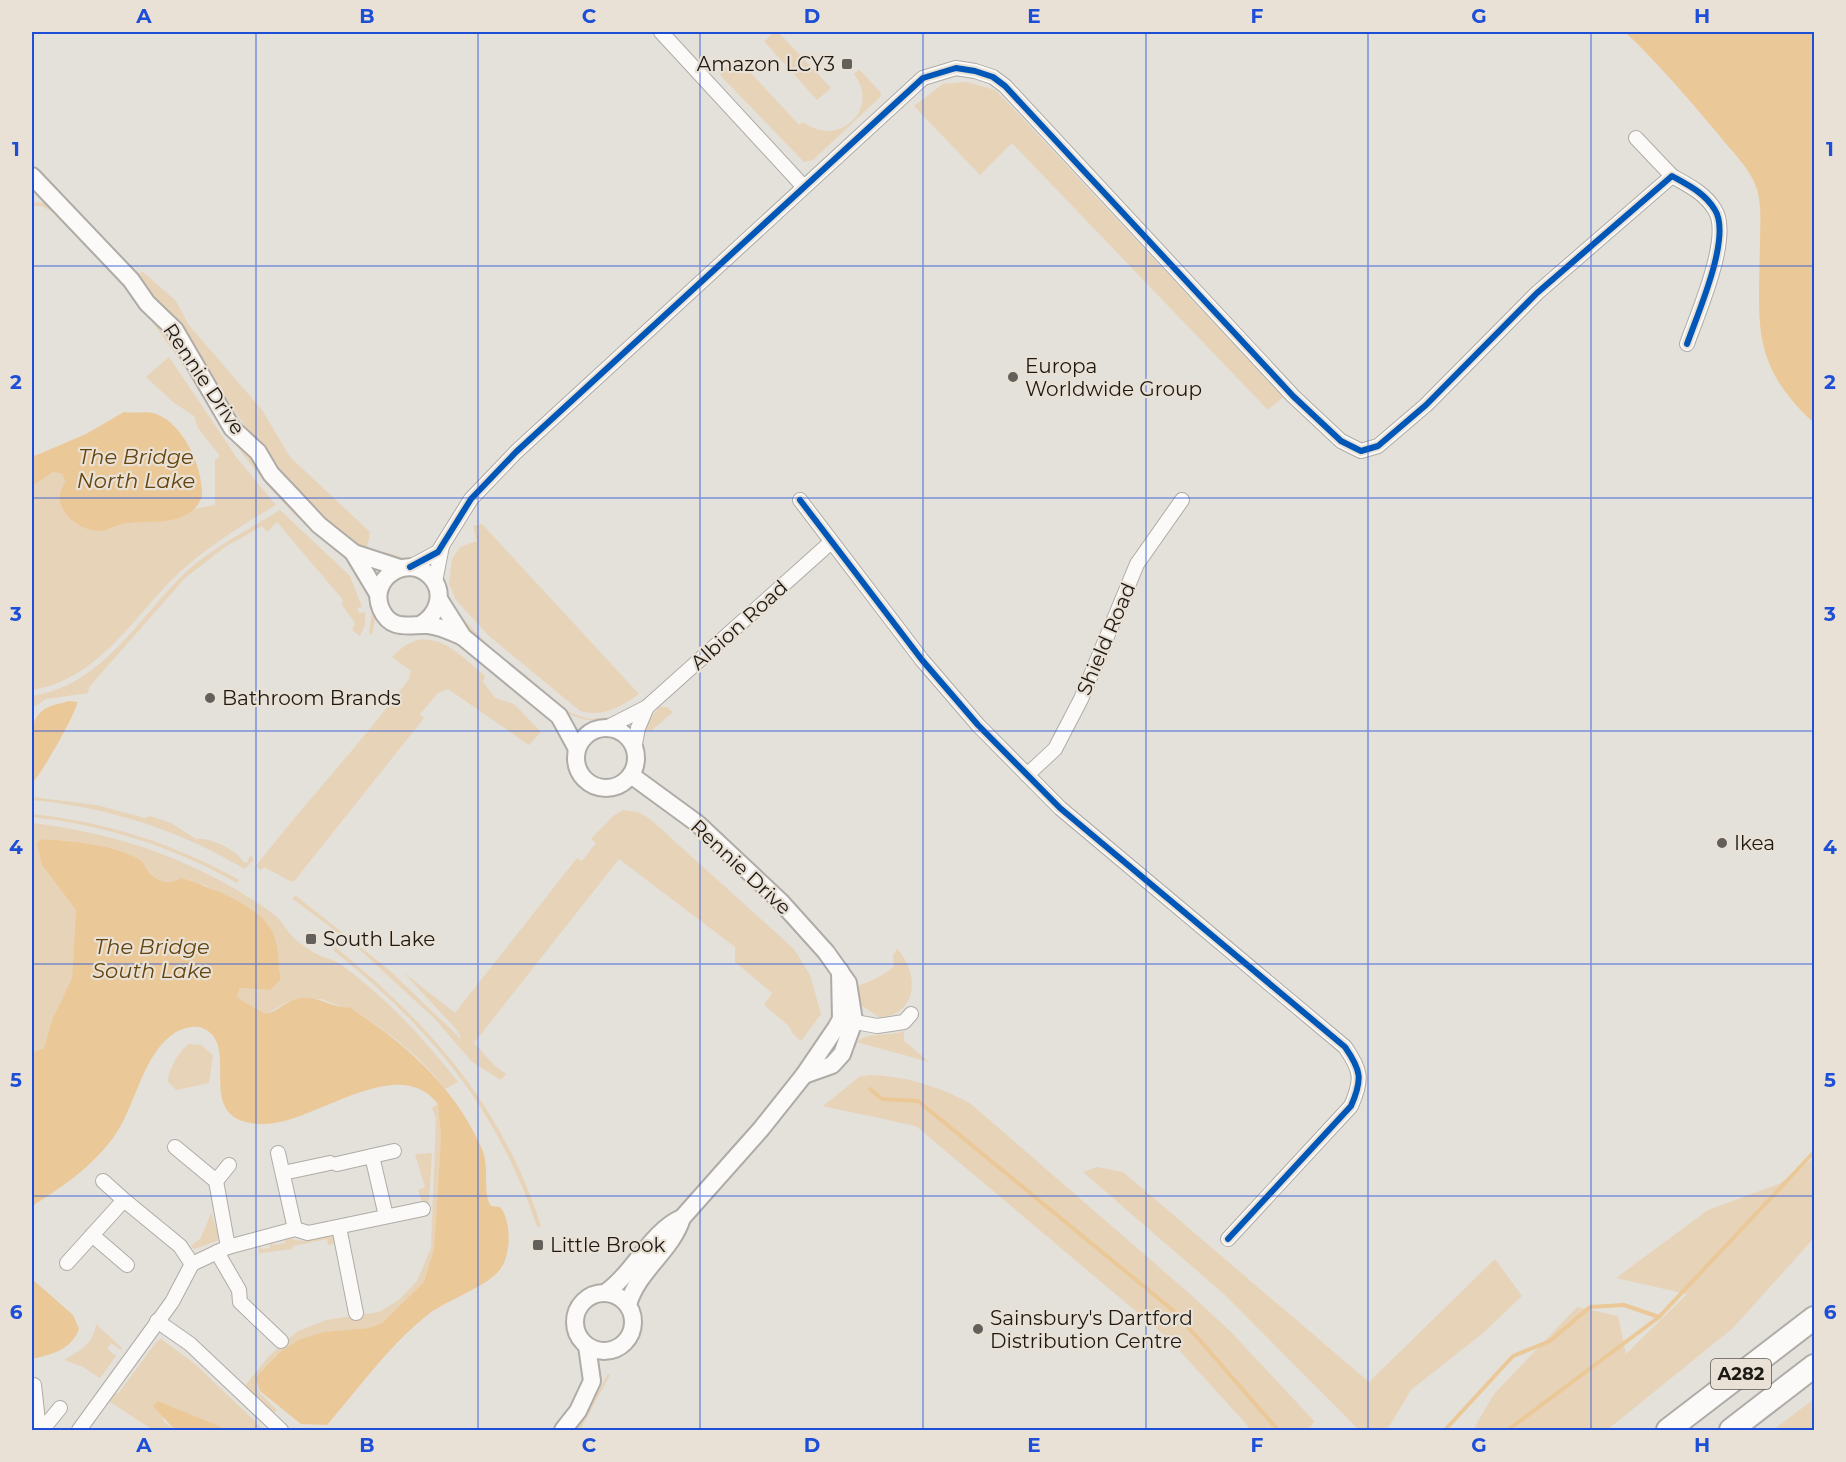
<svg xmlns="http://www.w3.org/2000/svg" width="1846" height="1462" font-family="Montserrat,sans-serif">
  <rect width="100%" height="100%" fill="#e4e0da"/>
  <!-- green -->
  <g fill="#e7d3b8">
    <polygon points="774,32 778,32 831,88 817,100 764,41"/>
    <path d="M738 59 799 125 803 122C839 149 881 109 854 74L859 69 881 93 880 97 813 160 804 162 720 75 726 66Z"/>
    <polygon points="967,82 995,90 1008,103 1283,397 1268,410 1012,143 980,175 914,106 943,84"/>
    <polygon points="32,202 45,203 54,208 91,246 152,316 255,464 282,496 362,572 376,613 372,635 369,633 372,612 365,587 353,566 294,514 267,485 235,444 180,360 137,301 53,212 42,206 32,206"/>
    <path d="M143 272 176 301 188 324 262 410 290 457 370 532 367 548C376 552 397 553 403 559 326 568 224 392 185 337 170 316 153 296 137 275Z"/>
    <path d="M169 357 237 458 276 505C244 524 210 545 182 570 134 614 101 679 32 690V486L53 472 62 474 65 482 60 495 62 508 76 523 94 531 127 523 170 520 185 516 195 509 215 505V460L220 456 198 428 194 416 173 402 146 377Z"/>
    <path d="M280 510 350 576 362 607 357 608 359 613 365 612V625L360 636 352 630 355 623 342 605 343 600 277 522 267 532 262 526 225 547 185 578 89 687 88 693 46 699 32 708V696C104 685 139 616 188 570 215 546 250 529 280 510Z"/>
    <path d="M482 524 639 694C619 708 603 717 580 711L488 635 456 600 449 584 452 559 460 547 477 541 473 526Z"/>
    <path d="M444 586C458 630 535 682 571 713L589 719 619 716C601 723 586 722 569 714 540 690 445 622 444 586Z"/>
    <path d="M417 640C446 636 465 660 485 676L483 682 495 698 514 704 541 732 529 745 448 689 438 693 420 714 424 718 295 880 292 882 264 867 261 870 256 866C305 802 361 744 409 679L411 671 392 657 404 646Z"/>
    <polygon points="659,707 667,707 673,712 651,731 643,729"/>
    <path d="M32 797 96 805 145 818 150 816 171 823 196 839C210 837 237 850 243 862L247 863 250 856 254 859 245 869C179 830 108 807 32 800Z"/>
    <polygon points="623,810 638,812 650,819 794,949 810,975 821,1014 801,1041 793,1034 789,1026 764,1005 772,993 735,962 735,947 619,859 474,1043 495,1066 506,1074 501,1080 472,1062 435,1019 358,948 293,899 295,895 388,969 462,1040 457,1030 404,973 455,1013 577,858 582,861 596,843 591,839 613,816"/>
    <path d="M32 814C107 822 172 843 239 880L237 883C172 846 105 825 32 817Z"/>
    <path d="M32 823C119 833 199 861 272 913 281 919 285 928 292 936 297 942 304 946 310 950 320 958 333 958 343 966 386 998 425 1039 458 1082L445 1089C421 1055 384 1029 349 1007L344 1008 322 999 288 1002 266 1014 241 1000 237 997 240 988 269 990 281 981 275 937 268 924 258 915 205 885 157 881 146 871 144 863C120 845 70 840 41 839L38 843 42 865 76 910 72 978 52 1020 44 1048 32 1053Z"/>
    <path d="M335 947C430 1024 503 1107 541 1226L537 1227C498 1108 429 1027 333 950Z"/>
    <path d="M897 949C920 973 918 1016 879 1017L862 1006 855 987C870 981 881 978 894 966L893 955Z"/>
    <path d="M904 1031V1041L929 1062 857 1042C867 1031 890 1037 904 1031Z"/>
    <path d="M189 1044 201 1045 213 1055 209 1083 176 1090 168 1082C168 1070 179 1051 189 1044Z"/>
    <path d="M869 1075C905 1076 939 1086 971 1104L1190 1294 1231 1332 1314 1421 1309 1430H1248V1426L1169 1339 916 1126 823 1106 859 1077Z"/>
    <polygon points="438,1104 441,1138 434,1249 424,1282 382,1323 368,1328 323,1332 298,1340 280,1352 255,1378 259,1392 277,1410 271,1416 244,1387 269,1356 298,1331 326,1320 379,1312 399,1300 417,1281 431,1248 436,1118 432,1108"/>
    <polygon points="432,1153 429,1201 423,1204 418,1190 425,1187 415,1154"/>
    <polygon points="1814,1158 1814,1238 1733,1328 1607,1430 1473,1430 1494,1394 1577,1307 1618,1316 1626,1354 1687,1294 1616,1278 1708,1210 1779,1184"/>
    <polygon points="1097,1167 1123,1172 1369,1382 1495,1259 1522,1296 1483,1333 1411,1390 1387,1430 1359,1430 1225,1295 1083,1172"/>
    <polygon points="211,1213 219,1236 217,1241 194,1249 191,1246 201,1238"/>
    <polygon points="332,1230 338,1243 328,1245 327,1239 293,1246 292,1249 247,1255 259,1253 258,1244 260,1244 261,1249 270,1248 269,1239 271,1239 273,1245 285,1243 284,1233 294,1240 305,1241 314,1234"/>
    <path d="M96 1324 122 1348 121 1350 111 1343 107 1349 116 1356 100 1378 83 1367 64 1360C80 1351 94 1343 96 1324Z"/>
    <polygon points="161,1339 195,1364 264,1430 229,1430 158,1401 164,1422 175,1430 153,1430 107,1400 112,1390 118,1394 157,1341"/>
    <polygon points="608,1374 610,1375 580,1430 576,1430"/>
    <polygon points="1814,1399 1814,1430 1773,1430"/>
  </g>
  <!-- water -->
  <g fill="#ebc898">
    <path d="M1625 32H1814V423C1750 364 1759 324 1760 244 1760 225 1762 207 1757 189 1751 170 1735 155 1723 140 1692 103 1660 65 1625 32Z"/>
    <path d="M124 412C135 414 147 410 156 414 184 424 203 468 202 496 191 529 149 519 123 524 115 525 109 530 101 531 84 532 61 517 60 499 59 493 63 487 65 481L62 474 53 472 32 486V457L86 434Z"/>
    <path d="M69 701 77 702C78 711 39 778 32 783 31 763 24 724 43 710 50 705 60 704 69 701Z"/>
    <path d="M41 839C71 841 119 844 144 863 147 878 168 888 181 878 209 887 263 906 274 935 279 949 278 966 281 980L270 990 240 988 237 997 241 1000 266 1014C279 1011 288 999 302 998 318 996 337 1010 349 1007 405 1043 455 1087 482 1149 490 1167 482 1193 491 1206L500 1207C511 1220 511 1250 503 1265 493 1285 449 1299 430 1313 391 1343 359 1388 327 1425L301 1424 260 1391 255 1378 280 1352 298 1340 323 1332 368 1328 382 1323 424 1282 434 1249 441 1138 438 1104C397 1051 314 1124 264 1124 187 1124 245 1044 202 1028 193 1025 184 1028 176 1032 143 1053 137 1101 117 1132 96 1164 64 1186 32 1206V1053L44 1048 52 1020 72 978 76 910 42 865 37 843Z"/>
    <path d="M32 1279 73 1315 79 1329C70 1351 52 1354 32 1359Z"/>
    <polygon points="158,1401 229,1430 175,1430 153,1406"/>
  </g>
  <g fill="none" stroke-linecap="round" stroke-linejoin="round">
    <!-- stream -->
    <g stroke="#ebc898" stroke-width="4">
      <polyline points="870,1089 882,1099 918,1101 1175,1312 1278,1430"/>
      <polyline points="1445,1430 1513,1356 1550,1341 1590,1307 1624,1305 1659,1317"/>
      <polyline points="1508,1430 1659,1317 1814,1152"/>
    </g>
    <defs>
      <g id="minor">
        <polyline points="661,32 803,186"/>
        <polyline points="1636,138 1672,176"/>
        <path d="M800 500 922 660 978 725 1060 808 1345 1047C1361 1070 1363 1079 1351 1106L1228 1239"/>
        <path d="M410 567 438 552 471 499 516 452 923 78 956 68 975 71 993 77 1005 86 1293 396 1341 441 1361 451 1378 446 1426 405 1537 293 1672 176C1688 185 1705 193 1715 210 1732 237 1697 315 1687 344"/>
        <polyline points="435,582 442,546"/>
        <polyline points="606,728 647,707 830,543"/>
        <polyline points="634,749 638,728 647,707"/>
        <polyline points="1027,775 1055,749 1081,699 1137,564 1182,500"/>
        <polyline points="845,1020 877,1026 904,1022 911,1014"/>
        <polyline points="175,1147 216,1181 228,1247 192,1264"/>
        <polyline points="372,1156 394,1151"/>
        <polyline points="337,1164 372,1156 386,1216"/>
        <polyline points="283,1173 330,1163"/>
        <polyline points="103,1181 124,1200"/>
        <polyline points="216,1181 229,1165"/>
        <polyline points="339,1227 356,1313"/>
        <polyline points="295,1229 308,1233 423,1209"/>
        <polyline points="92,1235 127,1265"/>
        <polyline points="228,1247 295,1229 278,1153"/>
        <polyline points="217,1252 239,1290 240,1302 281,1341"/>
        <polyline points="67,1263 124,1200 180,1246 192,1264 172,1302 79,1430"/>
        <polyline points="157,1321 190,1344 281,1430"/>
        <polyline points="34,1385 39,1430"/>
        <polyline points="42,1430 60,1408"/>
      </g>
      <g id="tertiary">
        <polyline points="32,176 131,280 147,303 175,330 232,428 258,452 271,474 291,495 319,525 354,553 400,568"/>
        <polyline points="354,554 378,594"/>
        <polyline points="439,599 463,637 559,716 577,749"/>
        <path d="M420 625C438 615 446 592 430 576 407 553 368 579 381 609 391 632 410 624 428 625 440 626 452 632 463 637"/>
        <circle cx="606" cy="758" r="30"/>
        <polyline points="631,775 698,824 781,902 826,952 848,983 854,1021 842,1054 832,1065 804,1075"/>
        <circle cx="604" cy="1322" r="29"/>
        <path d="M605 1293C634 1273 651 1231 682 1218"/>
        <path d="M628 1305C637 1271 672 1251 682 1218L761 1129 804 1075 836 1028 841 1019 840 971"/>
        <polyline points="563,1430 578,1411 592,1381 587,1346"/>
      </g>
      <g id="trunk">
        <polyline points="1668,1430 1814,1318"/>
        <polyline points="1731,1430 1814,1366"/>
      </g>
    </defs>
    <!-- minor casing -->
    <use href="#minor" stroke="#afaca7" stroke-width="16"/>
    <!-- tertiary casing -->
    <use href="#tertiary" stroke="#afaca7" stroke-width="20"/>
    <!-- trunk casing -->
    <use href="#trunk" stroke="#afaca7" stroke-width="26"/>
    <!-- minor -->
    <use href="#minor" stroke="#fbfaf9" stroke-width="14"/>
    <!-- tertiary -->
    <use href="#tertiary" stroke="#fbfaf9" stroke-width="16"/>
    <!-- trunk -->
    <use href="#trunk" stroke="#fbfaf9" stroke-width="22"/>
    <defs>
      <g id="cycleway">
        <path d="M800 500 922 660 978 725 1060 808 1345 1047C1361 1070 1363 1079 1351 1106L1228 1239"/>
        <path d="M410 567 438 552 471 499 516 452 923 78 956 68 975 71 993 77 1005 86 1293 396 1341 441 1361 451 1378 446 1426 405 1537 293 1672 176C1688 185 1705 193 1715 210 1732 237 1697 315 1687 344"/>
      </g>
    </defs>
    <!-- cycleway casing -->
    <use href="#cycleway" stroke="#e9e1d5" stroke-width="10"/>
    <!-- cycleway -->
    <use href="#cycleway" stroke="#0057b8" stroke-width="6"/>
  </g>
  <!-- grid -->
  <path fill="none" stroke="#1d4ed8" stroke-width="1.5" stroke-opacity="0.55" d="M256 32V1430M478 32V1430M700 32V1430M923 32V1430M1146 32V1430M1368 32V1430M1591 32V1430M32 266H1814M32 498H1814M32 731H1814M32 964H1814M32 1196H1814"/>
  <!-- markers -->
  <g fill="#635f5a" stroke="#e9e1d5" stroke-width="2">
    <rect x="841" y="58" width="12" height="12" rx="3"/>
    <circle cx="1013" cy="377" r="6"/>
    <circle cx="210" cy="698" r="6"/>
    <circle cx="1722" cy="843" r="6"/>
    <rect x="305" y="933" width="12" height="12" rx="3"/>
    <rect x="532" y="1239" width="12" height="12" rx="3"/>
    <circle cx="978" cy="1329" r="6"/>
  </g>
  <g text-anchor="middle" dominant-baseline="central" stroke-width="4.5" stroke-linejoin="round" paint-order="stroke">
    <!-- shield labels -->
    <rect fill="#e9e1d5" stroke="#5a554f" stroke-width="1.5" x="1711" y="1359" width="60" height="30" rx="4.5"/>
    <g font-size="18" font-weight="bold" fill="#1d1915">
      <text x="1741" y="1374">A282</text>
    </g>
    <!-- poi labels -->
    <g font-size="20" fill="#1d1915" stroke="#e9e1d5" text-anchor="start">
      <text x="835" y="64" text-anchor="end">Amazon LCY3</text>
      <text x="1025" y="366">Europa<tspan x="1025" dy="23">Worldwide Group</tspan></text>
      <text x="222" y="698">Bathroom Brands</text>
      <text x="1734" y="843">Ikea</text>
      <text x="323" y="939">South Lake</text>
      <text x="550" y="1245">Little Brook</text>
      <text x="990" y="1318">Sainsbury's Dartford<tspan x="990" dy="23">Distribution Centre</tspan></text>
    </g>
    <!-- street labels -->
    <g font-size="20" fill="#1d1915" stroke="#e9e1d5">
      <text transform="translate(204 379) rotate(56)">Rennie Drive</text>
      <text transform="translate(739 625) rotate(-42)">Albion Road</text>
      <text transform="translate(1106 639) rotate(-67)">Shield Road</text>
      <text transform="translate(741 867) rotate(43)">Rennie Drive</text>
    </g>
    <!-- water labels -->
    <g font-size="21" font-style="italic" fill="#63440e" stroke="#e9e1d5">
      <text x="136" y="456">The Bridge<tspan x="136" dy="24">North Lake</tspan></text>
      <text x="152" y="946">The Bridge<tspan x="152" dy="24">South Lake</tspan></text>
    </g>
  </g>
  <!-- border -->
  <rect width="1846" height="1462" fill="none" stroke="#e9e1d5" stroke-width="66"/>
  <rect x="33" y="33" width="1780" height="1396" fill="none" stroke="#1d4ed8" stroke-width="2"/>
  <g font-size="20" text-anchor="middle" font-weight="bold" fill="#1d4ed8">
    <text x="144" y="23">A</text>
    <text x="367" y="23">B</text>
    <text x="589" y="23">C</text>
    <text x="812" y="23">D</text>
    <text x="1034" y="23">E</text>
    <text x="1257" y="23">F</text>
    <text x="1479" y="23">G</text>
    <text x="1702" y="23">H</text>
    <text x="16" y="156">1</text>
    <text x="1830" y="156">1</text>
    <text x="16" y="389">2</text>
    <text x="1830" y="389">2</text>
    <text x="16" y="621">3</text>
    <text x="1830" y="621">3</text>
    <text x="16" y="854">4</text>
    <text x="1830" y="854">4</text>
    <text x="16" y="1087">5</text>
    <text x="1830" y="1087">5</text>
    <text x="16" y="1319">6</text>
    <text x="1830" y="1319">6</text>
    <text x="144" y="1452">A</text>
    <text x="367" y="1452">B</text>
    <text x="589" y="1452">C</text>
    <text x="812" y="1452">D</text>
    <text x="1034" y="1452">E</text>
    <text x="1257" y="1452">F</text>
    <text x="1479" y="1452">G</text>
    <text x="1702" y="1452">H</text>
  </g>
</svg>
